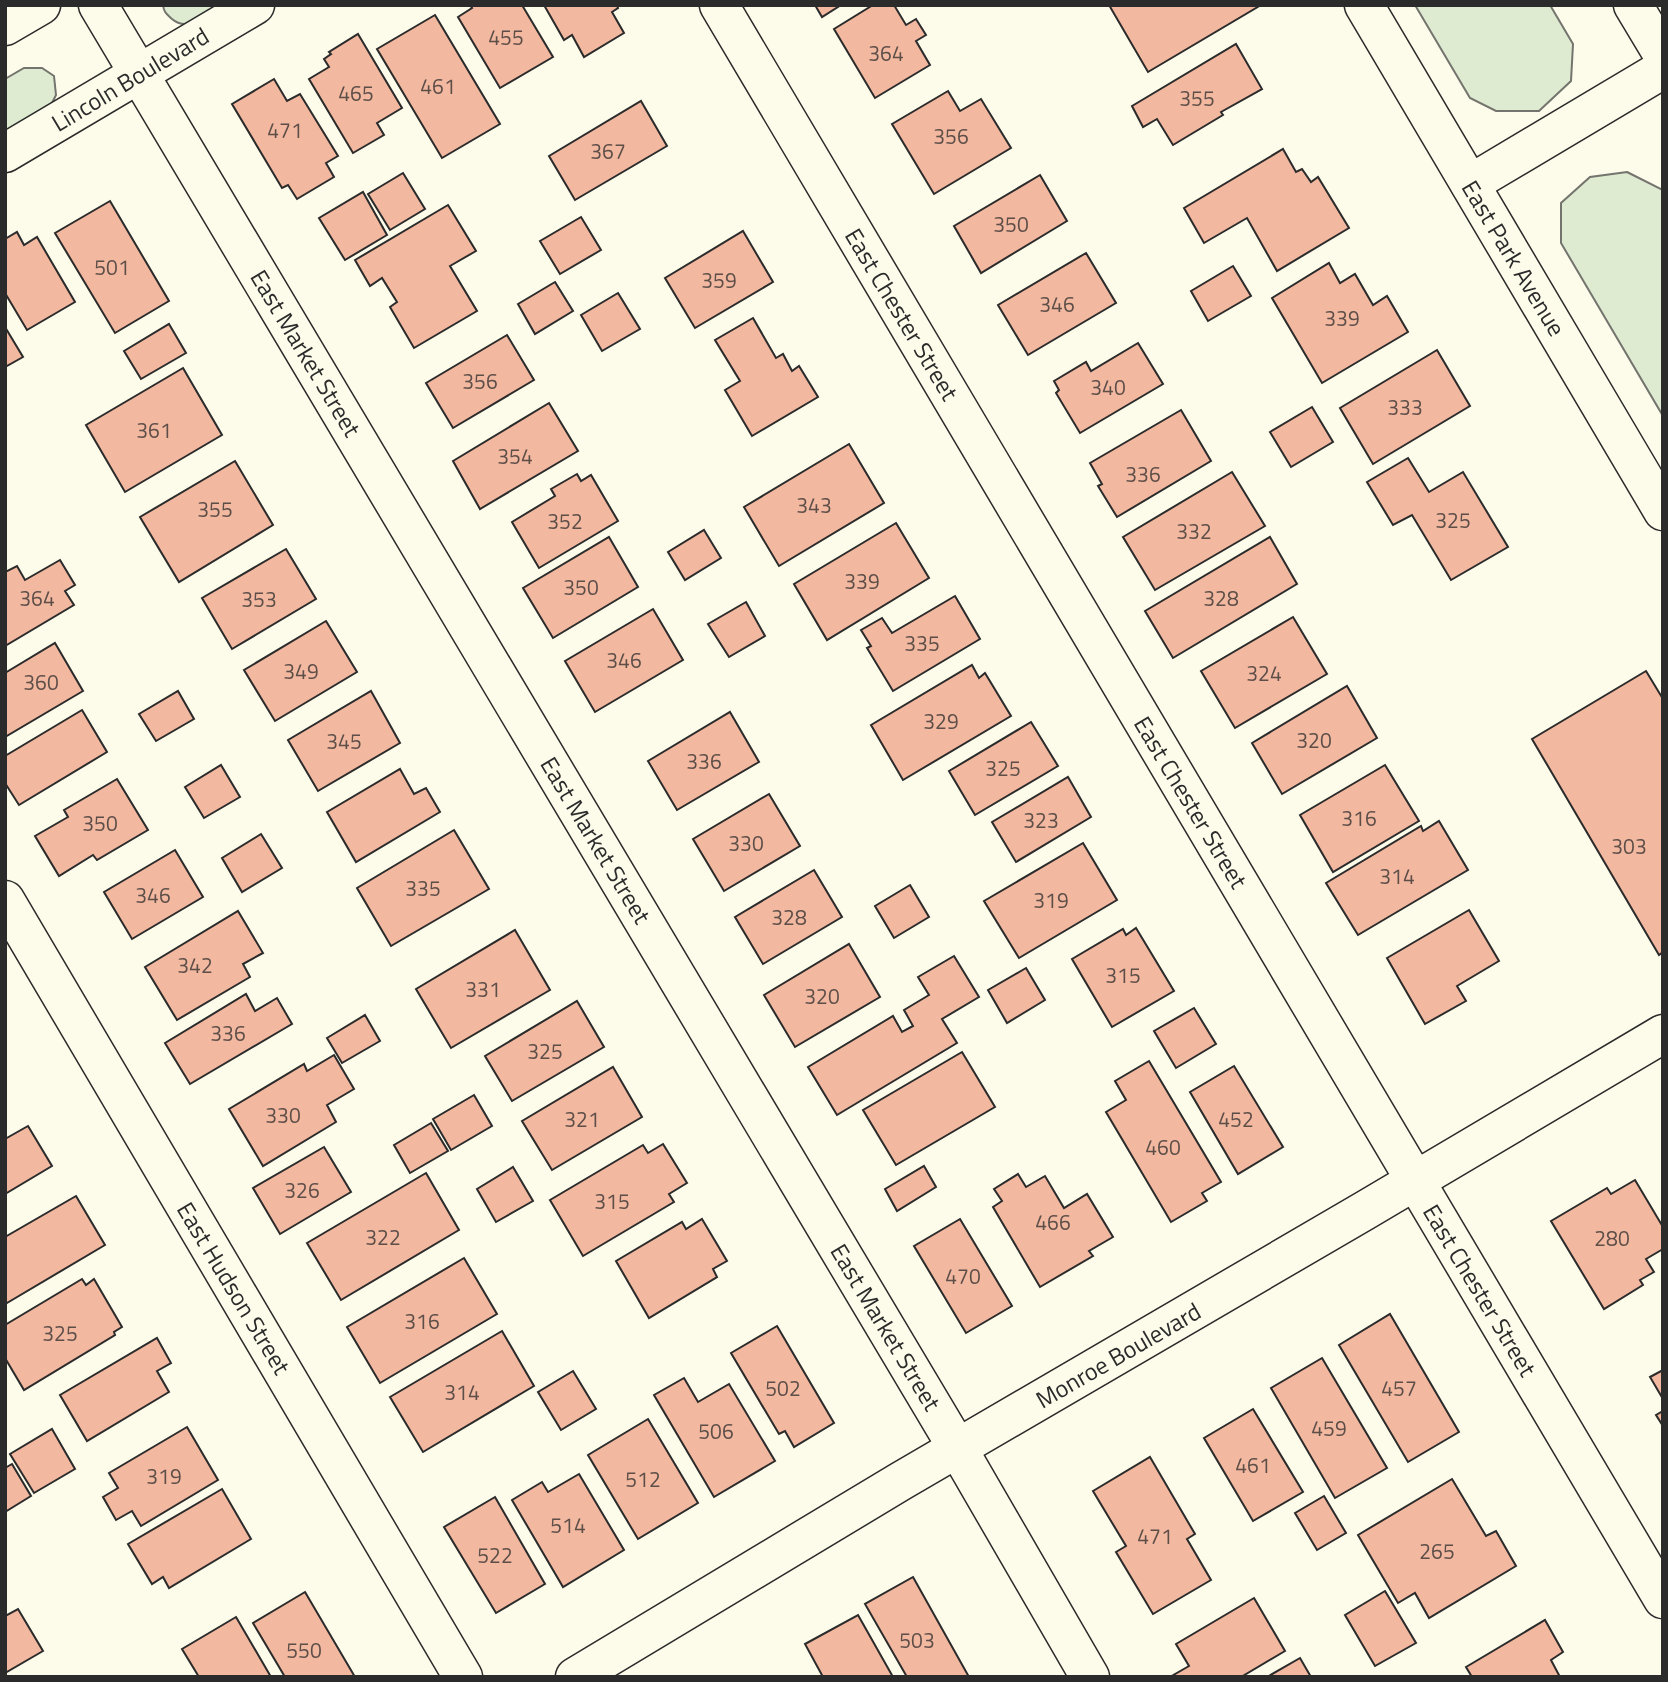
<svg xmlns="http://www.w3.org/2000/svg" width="1668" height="1682" font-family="'Titillium Web',sans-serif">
  <rect width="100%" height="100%" fill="#fdfbea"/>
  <!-- green -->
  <g fill="#deebd1" stroke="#74746e" stroke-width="2">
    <path d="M163 5H223C209 14 188 33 172 19 167 14 164 13 163 5Z"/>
    <polygon points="1415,5 1550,5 1573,44 1571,81 1539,111 1496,111 1470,98"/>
    <polygon points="24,68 42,68 54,76 56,95 49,109 5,135 5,79"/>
    <polygon points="1627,172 1663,190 1663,416 1561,243 1561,203 1590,177"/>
  </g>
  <!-- building -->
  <g fill="#f2b8a0" stroke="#2b2b2b" stroke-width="2">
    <polygon points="470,5 522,5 553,57 500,88 458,17 472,8"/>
    <polygon points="544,5 617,5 618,8 612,12 624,33 584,57 572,35 564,40"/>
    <polygon points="815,5 841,5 822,17"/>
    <polygon points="873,5 894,5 906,25 916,19 926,35 916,41 930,65 875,98 834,29"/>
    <polygon points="1109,5 1261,5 1148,72"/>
    <polygon points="435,15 500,124 442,158 377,49"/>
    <polygon points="358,34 402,108 377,123 384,135 353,153 309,79 329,67 324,59 331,54 329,52"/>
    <polygon points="1236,44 1262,89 1221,112 1223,115 1173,145 1157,119 1143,127 1132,106"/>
    <polygon points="274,79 287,101 300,94 338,156 326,163 334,177 297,199 288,185 282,188 232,104"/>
    <polygon points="948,91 960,111 981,99 1011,148 934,194 892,124"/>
    <polygon points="641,101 667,146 575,200 549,156"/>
    <polygon points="1283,149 1296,172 1302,169 1311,182 1318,177 1349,228 1277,271 1247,218 1204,243 1184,208"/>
    <polygon points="403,173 425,209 390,230 368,194"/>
    <polygon points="1040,175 1067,221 981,273 954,226"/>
    <polygon points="363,192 387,235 345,260 319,218"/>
    <polygon points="110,201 169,301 115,333 55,233"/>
    <polygon points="448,205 476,251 450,266 477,311 414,348 390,307 397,302 382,278 370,286 355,260"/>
    <polygon points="581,217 601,250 560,274 540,241"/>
    <polygon points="743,231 773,282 695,328 665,278"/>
    <polygon points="17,232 24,245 37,237 75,302 27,330 5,293 5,239"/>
    <polygon points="1086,253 1116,303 1028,355 998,305"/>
    <polygon points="1329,263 1340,283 1355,274 1373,305 1387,296 1408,332 1322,383 1272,298"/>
    <polygon points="1233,266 1251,296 1208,321 1191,291"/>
    <polygon points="555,282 573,311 535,334 518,304"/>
    <polygon points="618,293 640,329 602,351 581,315"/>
    <polygon points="753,318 776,358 783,354 792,371 799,366 818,397 752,436 725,390 740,381 715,340"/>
    <polygon points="169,324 186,353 141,379 124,351"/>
    <polygon points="5,327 23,357 5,367"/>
    <polygon points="507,335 534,380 453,428 426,383"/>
    <polygon points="1138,343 1163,384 1080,433 1056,393 1059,390 1054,381 1086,362 1091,371"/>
    <polygon points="1437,350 1470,406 1373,464 1340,408"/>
    <polygon points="183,368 222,435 125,492 86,425"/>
    <polygon points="549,403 578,451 480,509 453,461"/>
    <polygon points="1312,407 1333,442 1291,467 1270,432"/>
    <polygon points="1181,410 1211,461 1117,517 1098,486 1102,484 1090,463"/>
    <polygon points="849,444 884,503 779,566 744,507"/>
    <polygon points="1408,458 1429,492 1463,472 1508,547 1451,580 1412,515 1393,525 1367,482"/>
    <polygon points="235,461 273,525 179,582 140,517"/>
    <polygon points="1232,472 1265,526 1155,590 1123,537"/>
    <polygon points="577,474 581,481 591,475 618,521 539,568 512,522 555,496 551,489"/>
    <polygon points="896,523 929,578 827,640 794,584"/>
    <polygon points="704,530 721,558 685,580 668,552"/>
    <polygon points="609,537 638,587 553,638 523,588"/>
    <polygon points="1270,537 1297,584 1173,658 1145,611"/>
    <polygon points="286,549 316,599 232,649 202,598"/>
    <polygon points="60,560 75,585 65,591 74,605 5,646 5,572 17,566 25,580"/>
    <polygon points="955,596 980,639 893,691 867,648 871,646 861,630 882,618 892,633"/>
    <polygon points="746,602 765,636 729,657 708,624"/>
    <polygon points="653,609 683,660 595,712 565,661"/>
    <polygon points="1293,617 1327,674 1235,728 1201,671"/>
    <polygon points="326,621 357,672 275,721 244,670"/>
    <polygon points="55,643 83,691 5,737 5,673"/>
    <polygon points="972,665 979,678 985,673 1011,716 903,780 871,725"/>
    <polygon points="1646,671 1663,699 1663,952 1659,955 1532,739"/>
    <polygon points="1347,686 1377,738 1282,794 1252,743"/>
    <polygon points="178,691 194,719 156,741 139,714"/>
    <polygon points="371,691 400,743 318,791 288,740"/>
    <polygon points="82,710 107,752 19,805 5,783 5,756"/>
    <polygon points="730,712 759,762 677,810 648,761"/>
    <polygon points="1031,722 1058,766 975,815 949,771"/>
    <polygon points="221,765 240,797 204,818 185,787"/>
    <polygon points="1385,765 1419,821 1333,872 1300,815"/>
    <polygon points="400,769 414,794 426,788 440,812 356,862 327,812"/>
    <polygon points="1068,777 1091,817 1016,862 992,822"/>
    <polygon points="117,779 148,830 97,860 93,855 59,876 35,836 68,817 64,810"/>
    <polygon points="769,794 800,846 724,891 693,839"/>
    <polygon points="1439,821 1468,870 1358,935 1326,883 1421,826 1423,831"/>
    <polygon points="454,830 489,889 391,946 357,888"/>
    <polygon points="261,834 282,868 242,892 222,858"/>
    <polygon points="1083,843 1117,900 1019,958 984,901"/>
    <polygon points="175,850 203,897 132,939 104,892"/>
    <polygon points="814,870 842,917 763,964 735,917"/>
    <polygon points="910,885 929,917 894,938 875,906"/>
    <polygon points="1469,910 1499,961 1457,986 1466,1001 1425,1024 1387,958"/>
    <polygon points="238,911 263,953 243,964 250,977 177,1020 145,967"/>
    <polygon points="1136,928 1174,991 1112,1027 1072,959 1123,929 1126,935"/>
    <polygon points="515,930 550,990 451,1048 416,989"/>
    <polygon points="849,944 880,997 795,1047 764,995"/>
    <polygon points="954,956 979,997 942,1019 957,1043 837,1115 808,1067 893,1016 902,1032 913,1026 904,1010 929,995 918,977"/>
    <polygon points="1026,968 1045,1000 1007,1023 988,990"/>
    <polygon points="246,994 255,1011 277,998 292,1024 190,1084 165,1043"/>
    <polygon points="577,1001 604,1047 512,1101 485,1056"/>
    <polygon points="1194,1008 1216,1044 1176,1068 1154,1031"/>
    <polygon points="365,1015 380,1041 342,1063 327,1038"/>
    <polygon points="962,1052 995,1107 896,1165 863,1110"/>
    <polygon points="334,1055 354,1089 327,1105 336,1122 263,1166 229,1109 304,1064 307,1071"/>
    <polygon points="1149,1061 1221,1182 1202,1193 1207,1201 1171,1222 1106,1112 1126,1100 1115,1081"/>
    <polygon points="1234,1066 1283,1147 1238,1174 1190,1092"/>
    <polygon points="613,1067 642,1117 552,1170 522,1121"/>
    <polygon points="474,1095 492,1126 451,1150 433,1119"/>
    <polygon points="431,1123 448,1151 410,1173 394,1145"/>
    <polygon points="28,1126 52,1166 5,1194 5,1139"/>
    <polygon points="663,1144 687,1183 669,1194 674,1202 583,1256 550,1200 643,1145 648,1153"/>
    <polygon points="324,1147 351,1192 280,1234 253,1188"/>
    <polygon points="924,1166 936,1187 897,1211 885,1189"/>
    <polygon points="513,1167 533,1201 496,1222 477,1189"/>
    <polygon points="426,1173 459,1230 341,1300 307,1243"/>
    <polygon points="1018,1174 1026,1187 1045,1176 1064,1208 1087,1194 1113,1237 1089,1251 1093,1256 1040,1287 993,1207 1002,1201 994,1189"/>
    <polygon points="1635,1180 1663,1227 1663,1249 1646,1259 1654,1272 1640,1280 1643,1285 1604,1309 1551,1221 1607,1188 1611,1194"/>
    <polygon points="76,1196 105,1245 7,1303 5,1300 5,1237"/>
    <polygon points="702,1219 727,1261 713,1269 717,1277 649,1318 616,1261 682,1222 686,1229"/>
    <polygon points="960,1219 1012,1306 966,1333 914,1246"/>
    <polygon points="464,1258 497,1314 380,1383 347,1327"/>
    <polygon points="82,1279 86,1285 94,1279 122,1327 114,1332 115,1335 24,1390 5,1358 5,1325"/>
    <polygon points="1390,1314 1459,1432 1408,1462 1339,1345"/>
    <polygon points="777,1326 834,1423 794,1447 785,1431 779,1434 731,1353"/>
    <polygon points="502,1331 534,1386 423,1452 390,1397"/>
    <polygon points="157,1338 171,1363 157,1371 169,1392 87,1441 60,1395"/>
    <polygon points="1322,1358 1387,1468 1335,1498 1271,1388"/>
    <polygon points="1663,1370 1663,1399 1650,1377"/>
    <polygon points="573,1371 596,1409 561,1430 538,1392"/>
    <polygon points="684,1378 698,1402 729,1384 775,1461 714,1497 654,1395"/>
    <polygon points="1253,1409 1303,1492 1253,1521 1204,1438"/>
    <polygon points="1663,1411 1663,1426 1656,1415"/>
    <polygon points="648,1419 698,1503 638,1539 588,1455"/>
    <polygon points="187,1427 218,1480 141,1526 132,1511 116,1520 103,1497 118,1488 109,1473"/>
    <polygon points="52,1429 75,1469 34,1493 10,1454"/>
    <polygon points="1150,1457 1195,1534 1187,1539 1211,1580 1153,1614 1116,1552 1126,1546 1093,1491"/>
    <polygon points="12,1464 31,1496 5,1512 5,1468"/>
    <polygon points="579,1474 624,1550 563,1587 512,1500 542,1482 548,1492"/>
    <polygon points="1452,1479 1486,1536 1496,1531 1516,1566 1429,1618 1415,1593 1398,1603 1358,1535"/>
    <polygon points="222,1489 251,1539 169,1588 163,1577 152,1584 128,1544"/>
    <polygon points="1324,1496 1346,1533 1317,1550 1295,1513"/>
    <polygon points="495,1497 545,1584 496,1613 444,1527"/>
    <polygon points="913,1577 969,1677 907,1677 865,1604"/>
    <polygon points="1385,1591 1416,1643 1375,1666 1345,1615"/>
    <polygon points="305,1592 355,1677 285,1677 253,1623"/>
    <polygon points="1254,1598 1285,1651 1241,1677 1170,1677 1189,1666 1176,1644"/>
    <polygon points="18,1609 43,1651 5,1673 5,1616"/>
    <polygon points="858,1615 893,1677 823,1677 805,1644"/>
    <polygon points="236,1617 271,1677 199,1677 182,1649"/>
    <polygon points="1545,1620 1563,1652 1551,1660 1560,1677 1472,1677 1466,1667"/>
    <polygon points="1300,1658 1311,1677 1267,1677"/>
  </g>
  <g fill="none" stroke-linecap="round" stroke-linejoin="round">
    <defs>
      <g id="minor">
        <polyline points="98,5 958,1449 1090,1677"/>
        <polyline points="719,5 1663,1599"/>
        <polyline points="5,26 41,5"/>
        <polyline points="5,153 255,5"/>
        <polyline points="5,900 463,1677"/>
        <polyline points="575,1677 901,1481 1364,1211 1663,1034"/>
      </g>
      <g id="trunk">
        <polyline points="1364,5 1663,511"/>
        <polyline points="1633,5 1663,55"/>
        <polyline points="1470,184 1663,69"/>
      </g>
    </defs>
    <!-- minor casing -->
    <use href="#minor" stroke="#2b2b2b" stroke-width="41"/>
    <!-- trunk casing -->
    <use href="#trunk" stroke="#2b2b2b" stroke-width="41"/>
    <!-- minor -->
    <use href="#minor" stroke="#fdfbea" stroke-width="38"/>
    <!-- trunk -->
    <use href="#trunk" stroke="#fdfbea" stroke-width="38"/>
  </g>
  <g text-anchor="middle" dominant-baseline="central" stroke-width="5" stroke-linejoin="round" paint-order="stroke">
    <!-- number labels -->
    <g font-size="21" fill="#5d4e48">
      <text x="506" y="37">455</text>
      <text x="886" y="53">364</text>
      <text x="438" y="86">461</text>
      <text x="356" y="93">465</text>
      <text x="1197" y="98">355</text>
      <text x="285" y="130">471</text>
      <text x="951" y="136">356</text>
      <text x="608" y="151">367</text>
      <text x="1011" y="224">350</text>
      <text x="112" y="267">501</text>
      <text x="719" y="280">359</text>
      <text x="1057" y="304">346</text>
      <text x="1342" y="318">339</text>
      <text x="480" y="381">356</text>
      <text x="1108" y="387">340</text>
      <text x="1405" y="407">333</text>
      <text x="154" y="430">361</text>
      <text x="515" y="456">354</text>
      <text x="1143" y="474">336</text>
      <text x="814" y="505">343</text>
      <text x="215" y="509">355</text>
      <text x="1453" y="520">325</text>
      <text x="565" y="521">352</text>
      <text x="1194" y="531">332</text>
      <text x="862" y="581">339</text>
      <text x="581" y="587">350</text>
      <text x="37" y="598">364</text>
      <text x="1221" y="598">328</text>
      <text x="259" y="599">353</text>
      <text x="922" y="643">335</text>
      <text x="624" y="660">346</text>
      <text x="301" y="671">349</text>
      <text x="1264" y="673">324</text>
      <text x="41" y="682">360</text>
      <text x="941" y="721">329</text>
      <text x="1314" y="740">320</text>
      <text x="344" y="741">345</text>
      <text x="704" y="761">336</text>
      <text x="1003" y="768">325</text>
      <text x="1359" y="818">316</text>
      <text x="1041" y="820">323</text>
      <text x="100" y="823">350</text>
      <text x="746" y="843">330</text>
      <text x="1629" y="846">303</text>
      <text x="1397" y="876">314</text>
      <text x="423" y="888">335</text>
      <text x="153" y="895">346</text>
      <text x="1051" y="900">319</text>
      <text x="789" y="917">328</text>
      <text x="195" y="965">342</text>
      <text x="1123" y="975">315</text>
      <text x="483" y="989">331</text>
      <text x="822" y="996">320</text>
      <text x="228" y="1033">336</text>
      <text x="545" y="1051">325</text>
      <text x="283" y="1115">330</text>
      <text x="582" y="1119">321</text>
      <text x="1236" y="1119">452</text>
      <text x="1163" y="1147">460</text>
      <text x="302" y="1190">326</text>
      <text x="612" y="1201">315</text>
      <text x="1053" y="1222">466</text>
      <text x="383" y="1237">322</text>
      <text x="1612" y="1238">280</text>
      <text x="963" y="1276">470</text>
      <text x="422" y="1321">316</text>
      <text x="60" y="1333">325</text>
      <text x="783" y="1388">502</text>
      <text x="1399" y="1388">457</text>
      <text x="462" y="1392">314</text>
      <text x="1329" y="1428">459</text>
      <text x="716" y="1431">506</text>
      <text x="1253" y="1465">461</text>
      <text x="164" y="1476">319</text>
      <text x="643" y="1479">512</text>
      <text x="568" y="1525">514</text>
      <text x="1155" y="1536">471</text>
      <text x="1437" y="1551">265</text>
      <text x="495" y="1555">522</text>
      <text x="917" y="1640">503</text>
      <text x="304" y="1650">550</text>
    </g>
    <!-- street labels -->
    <g font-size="24" fill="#2b2b2b" stroke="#fdfbea">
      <text transform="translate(130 79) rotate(-31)">Lincoln Boulevard</text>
      <text transform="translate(1514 258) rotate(59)">East Park Avenue</text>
      <text transform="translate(902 314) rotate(59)">East Chester Street</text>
      <text transform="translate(306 353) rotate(59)">East Market Street</text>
      <text transform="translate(1191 802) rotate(59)">East Chester Street</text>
      <text transform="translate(596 840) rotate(59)">East Market Street</text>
      <text transform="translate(234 1288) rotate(59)">East Hudson Street</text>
      <text transform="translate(1480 1290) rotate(59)">East Chester Street</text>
      <text transform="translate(886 1327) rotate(59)">East Market Street</text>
      <text transform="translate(1118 1355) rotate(-30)">Monroe Boulevard</text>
    </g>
  </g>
  <!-- border -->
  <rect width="1668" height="1682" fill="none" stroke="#2b2b2b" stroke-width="14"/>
</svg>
